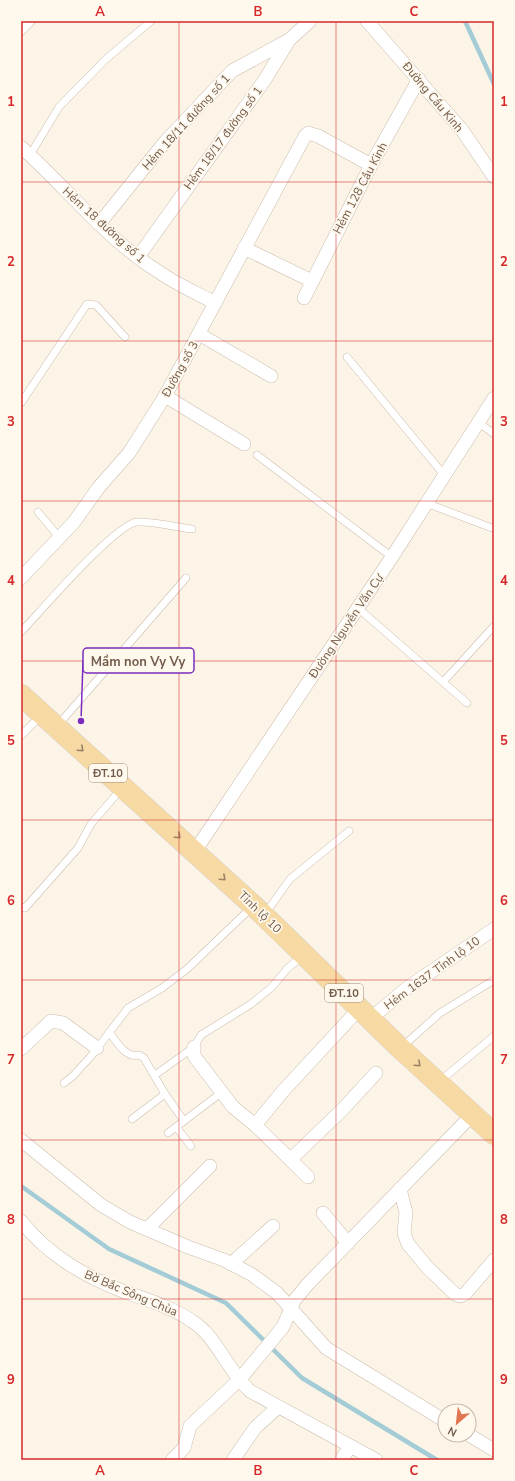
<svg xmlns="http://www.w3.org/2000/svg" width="515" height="1481" font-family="'Nunito Sans',sans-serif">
  <rect width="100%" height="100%" fill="#fbf4e7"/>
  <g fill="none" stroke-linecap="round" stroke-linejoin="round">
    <!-- stream -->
    <g stroke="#a3ccd6" stroke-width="4.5">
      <polyline points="465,21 494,84"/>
      <polyline points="21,1186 109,1249 226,1303 302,1378 437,1460"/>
    </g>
    <defs>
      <g id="lane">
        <polyline points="30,155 59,107 106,59 151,21"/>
        <polyline points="347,357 444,475"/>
        <polyline points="21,403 87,304 96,305 125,337"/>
        <polyline points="478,422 494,434"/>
        <polyline points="257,455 392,557"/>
        <polyline points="426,503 492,528"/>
        <polyline points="38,512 59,537"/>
        <polyline points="358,608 467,703"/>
        <path d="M21 632C39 613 115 524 137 522 151 521 177 527 192 529"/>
        <polyline points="444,681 494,626"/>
        <polyline points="58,725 186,578"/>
        <polyline points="21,736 41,715"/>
        <polyline points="21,907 25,908 78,848 91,824 122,788"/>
        <polyline points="265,914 290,879 349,831"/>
        <path d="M109 1032C116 1041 126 1059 139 1055L144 1058 165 1094 132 1119"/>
        <polyline points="402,1047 440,1013 494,980"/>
        <polyline points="155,1075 194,1047 201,1035 251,1004 272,987 287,969 302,956"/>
        <polyline points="440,1081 494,1036"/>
        <polyline points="64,1083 73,1076 92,1055 128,1008 162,988 187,969 252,907"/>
        <polyline points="165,1094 184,1121"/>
        <polyline points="176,1127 191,1146"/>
        <polyline points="168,1133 221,1093"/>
      </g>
      <g id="street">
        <polyline points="367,21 462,130 494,177"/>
        <polyline points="21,28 28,21"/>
        <path d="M21 147C67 188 106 239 159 272 176 284 197 293 215 303"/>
        <polyline points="99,224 165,142 232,71 287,41"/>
        <polyline points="244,248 312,281"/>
        <polyline points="138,257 264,81 289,40 310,21"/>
        <polyline points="304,298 371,165 419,79"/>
        <polyline points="199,334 271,376"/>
        <polyline points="165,396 244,444"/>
        <polyline points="21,578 74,522 99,487 129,453 165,396 305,136 308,133 318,136 371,165"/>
        <polyline points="195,851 392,557 494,398"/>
        <polyline points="370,1019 407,988 494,929"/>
        <polyline points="194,1047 194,1056 233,1107 255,1125 308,1177"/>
        <polyline points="21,1049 51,1021 63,1023 97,1048"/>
        <polyline points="255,1125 283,1091 360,1008"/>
        <polyline points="21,1140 101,1205 130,1222 188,1247 224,1260 251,1274 277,1293 326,1348 445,1421"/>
        <polyline points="291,1159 343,1109 376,1073"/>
        <polyline points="400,1189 406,1213 404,1233 408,1244 427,1267 455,1294 460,1296 465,1294 494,1260"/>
        <polyline points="323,1213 348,1243"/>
        <path d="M21 1221C49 1256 84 1276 125 1292 148 1300 171 1307 192 1321 211 1333 221 1355 234 1372 238 1379 244 1385 250 1391L376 1460"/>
        <polyline points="147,1229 210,1166"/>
        <polyline points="231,1264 273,1226"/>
        <polyline points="469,1435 494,1450"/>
        <polyline points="172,1460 184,1448 190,1426 240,1379 283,1327 294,1301 307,1285 473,1114"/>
        <polyline points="233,1460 255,1428 278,1407"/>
        <polyline points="341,1460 350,1447"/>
      </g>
      <polyline id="primary" points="21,695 254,906 400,1048 494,1134"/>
    </defs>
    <!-- lane casing -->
    <use href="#lane" stroke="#cdbcae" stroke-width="8"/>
    <!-- street casing -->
    <use href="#street" stroke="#cdbcae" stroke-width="14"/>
    <!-- primary casing -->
    <use href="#primary" stroke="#d8d1cd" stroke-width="22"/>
    <!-- lane -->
    <use href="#lane" stroke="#fff" stroke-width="7"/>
    <!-- street -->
    <use href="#street" stroke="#fff" stroke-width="13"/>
    <!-- primary -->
    <use href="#primary" stroke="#f7daa3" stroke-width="21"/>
  </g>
  <!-- one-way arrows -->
  <defs><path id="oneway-chevron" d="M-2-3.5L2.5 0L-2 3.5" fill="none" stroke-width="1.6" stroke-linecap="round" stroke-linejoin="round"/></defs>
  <g stroke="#9b8266">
    <use href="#oneway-chevron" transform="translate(81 749) rotate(42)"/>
    <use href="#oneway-chevron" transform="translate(178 836) rotate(42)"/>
    <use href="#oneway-chevron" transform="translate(223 878) rotate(43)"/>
    <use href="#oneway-chevron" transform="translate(418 1064) rotate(43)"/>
  </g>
  <!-- grid -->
  <path fill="none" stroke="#d62828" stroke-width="1" stroke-opacity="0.55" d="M179 21V1460M336 21V1460M21 182H494M21 341H494M21 501H494M21 661H494M21 820H494M21 980H494M21 1140H494M21 1299H494"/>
  <g text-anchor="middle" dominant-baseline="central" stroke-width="3.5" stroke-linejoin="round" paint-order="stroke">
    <!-- shield labels -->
    <g fill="#fef8ed" stroke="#9d8b7c" stroke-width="1">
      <rect x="89" y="764" width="38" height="18" rx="3"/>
      <rect x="325" y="984" width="38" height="18" rx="3"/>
    </g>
    <g font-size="11" font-weight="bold" fill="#745c4c">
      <text x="108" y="773">ĐT.10</text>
      <text x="344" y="993">ĐT.10</text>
    </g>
    <!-- street labels -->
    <g font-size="12" fill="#745c4c" stroke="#fef8ed">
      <text transform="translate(433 97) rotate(50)">Đường Cầu Kinh</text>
      <text transform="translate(186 122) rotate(-48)">Hẻm 18/11 đường số 1</text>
      <text transform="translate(223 138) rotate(-54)">Hẻm 18/17 đường số 1</text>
      <text transform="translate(360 188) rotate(-62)">Hẻm 128 Cầu Kinh</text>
      <text transform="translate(104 225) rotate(42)">Hẻm 18 đường số 1</text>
      <text transform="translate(180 369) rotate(-61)">Đường số 3</text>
      <text transform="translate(346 626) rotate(-56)">Đường Nguyễn Văn Cự</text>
      <text transform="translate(260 912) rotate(44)">Tỉnh lộ 10</text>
      <text transform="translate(432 973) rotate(-36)">Hẻm 1637 Tỉnh lộ 10</text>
      <text transform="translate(131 1293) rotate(23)">Bờ Bắc Sông Chùa</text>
    </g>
  </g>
  <!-- callouts -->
  <path fill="none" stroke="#7b2cbf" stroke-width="1.5" d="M81 721L83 661"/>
  <circle fill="#7b2cbf" stroke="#fef8ed" stroke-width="1.5" cx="81" cy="721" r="4"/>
  <rect fill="#fef8ed" stroke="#7b2cbf" stroke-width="1.5" x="83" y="648" width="111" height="25" rx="4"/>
  <g font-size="13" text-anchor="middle" font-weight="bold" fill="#745c4c">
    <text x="138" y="666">Mầm non Vy Vy</text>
  </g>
  <!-- border -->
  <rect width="515" height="1481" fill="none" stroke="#fef8ed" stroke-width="44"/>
  <!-- north arrow -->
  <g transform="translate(457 1423) rotate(208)"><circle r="19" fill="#fef8ed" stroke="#c7baad"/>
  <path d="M0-3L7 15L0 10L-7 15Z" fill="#e07652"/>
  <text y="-6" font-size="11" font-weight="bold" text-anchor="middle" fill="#745c4c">N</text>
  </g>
  <rect x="22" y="22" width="471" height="1437" fill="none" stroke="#d62828" stroke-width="1.5"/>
  <g font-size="13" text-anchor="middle" font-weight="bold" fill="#d62828">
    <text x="100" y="16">A</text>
    <text x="258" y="16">B</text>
    <text x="414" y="16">C</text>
    <text x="11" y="106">1</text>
    <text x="504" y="106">1</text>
    <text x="11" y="266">2</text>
    <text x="504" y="266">2</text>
    <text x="11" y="426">3</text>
    <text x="504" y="426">3</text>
    <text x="11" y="585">4</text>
    <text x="504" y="585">4</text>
    <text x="11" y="745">5</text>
    <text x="504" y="745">5</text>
    <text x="11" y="905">6</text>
    <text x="504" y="905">6</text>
    <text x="11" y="1064">7</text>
    <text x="504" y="1064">7</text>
    <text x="11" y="1224">8</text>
    <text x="504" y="1224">8</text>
    <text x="11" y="1384">9</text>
    <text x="504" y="1384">9</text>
    <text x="100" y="1475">A</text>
    <text x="258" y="1475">B</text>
    <text x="414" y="1475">C</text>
  </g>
</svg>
